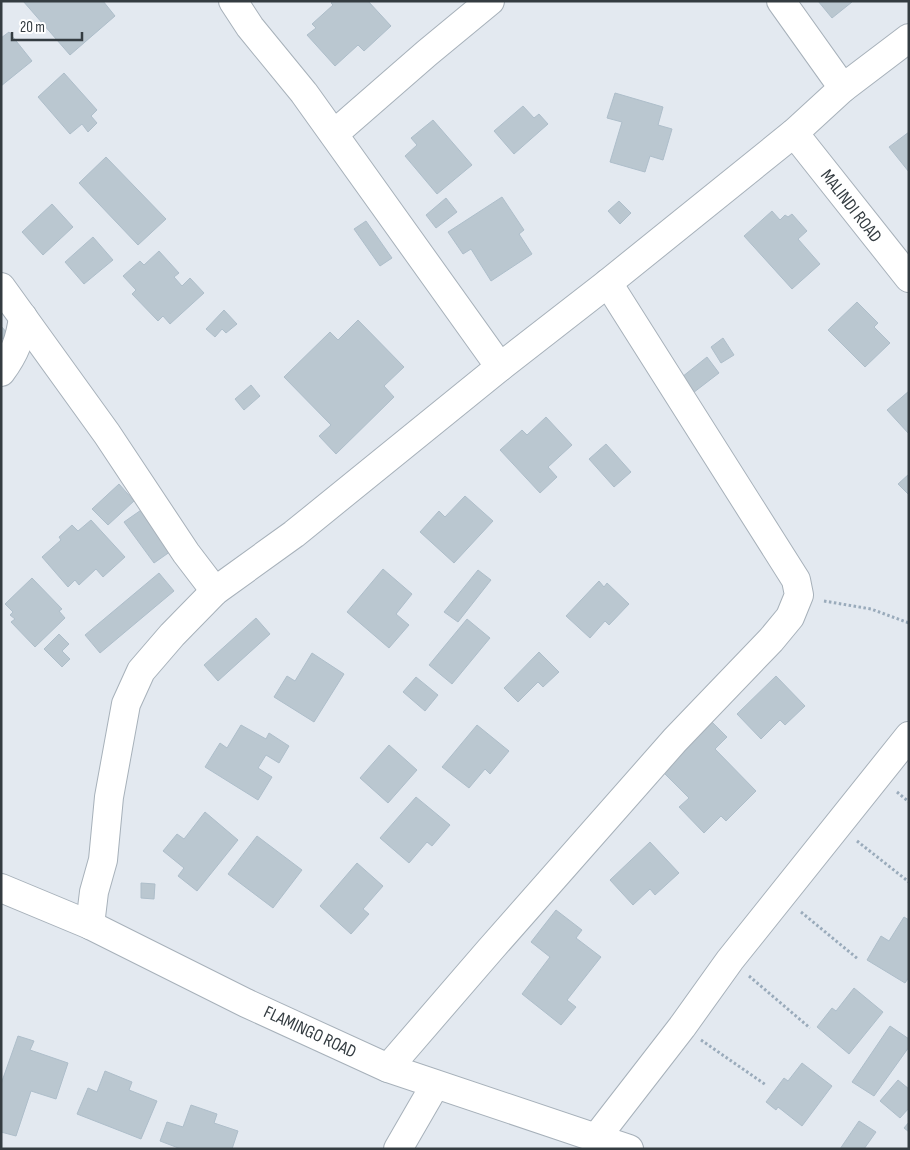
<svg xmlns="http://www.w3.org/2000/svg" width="910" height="1150" font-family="'Sofia Sans Condensed',sans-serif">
  <rect width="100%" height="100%" fill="#e3e9f0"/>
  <!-- building -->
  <g fill="#bac7d0" stroke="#aebeca">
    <polygon points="23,1 103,1 115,16 70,55"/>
    <polygon points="333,1 368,1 391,26 364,51 358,45 335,66 307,35 316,28 312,24 333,5 331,3"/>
    <polygon points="818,1 851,1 852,2 832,18"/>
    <polygon points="9,32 32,61 1,86 1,38"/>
    <polygon points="64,73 97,110 91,116 97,123 88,132 82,124 70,134 38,97"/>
    <polygon points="615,93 663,107 658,125 672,129 663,160 650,156 645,172 610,162 622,122 607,118"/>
    <polygon points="523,106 534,118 539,114 548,124 514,154 494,131"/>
    <polygon points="433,120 472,165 437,194 405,156 417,145 411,138"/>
    <polygon points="909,132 909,172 889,147"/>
    <polygon points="106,157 166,219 138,245 79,183"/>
    <polygon points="502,197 524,230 519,234 532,254 491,281 471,249 463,254 448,232"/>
    <polygon points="446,198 457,212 436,228 426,215"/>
    <polygon points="619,201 631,213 620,224 608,211"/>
    <polygon points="52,204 73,227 43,255 22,232"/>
    <polygon points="772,211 780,220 785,215 788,217 792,214 807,231 798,239 820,264 792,289 744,236"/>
    <polygon points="366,221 392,258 380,266 354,229"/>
    <polygon points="93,237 113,260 84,284 65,262"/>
    <polygon points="159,251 179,273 174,277 182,286 190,278 204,293 170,324 163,316 158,321 132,294 136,290 123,276 140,261 144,265"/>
    <polygon points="857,302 878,323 874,327 890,343 865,367 828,330"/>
    <polygon points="224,310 237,324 226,333 222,329 215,337 206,329"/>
    <polygon points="358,320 404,367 384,386 394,397 336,454 319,436 331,425 284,377 330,332 338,340"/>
    <polygon points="1,326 8,334 1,340"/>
    <polygon points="723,338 734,355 721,363 711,347"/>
    <polygon points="707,357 719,373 689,396 677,381"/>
    <polygon points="251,385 260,396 244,410 235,399"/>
    <polygon points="909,391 909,434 887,410"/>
    <polygon points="546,417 572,445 548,467 557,477 540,493 500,450 522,430 527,435"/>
    <polygon points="606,444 631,472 614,487 589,459"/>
    <polygon points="909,474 909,495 898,484"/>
    <polygon points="119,484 134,501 108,525 92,509"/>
    <polygon points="465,496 493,521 454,563 420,532 439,511 445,517"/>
    <polygon points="144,508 174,549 154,563 124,522"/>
    <polygon points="91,520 125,557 103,577 96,569 79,585 75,580 68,587 42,557 61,540 59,537 72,525 78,531"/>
    <polygon points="383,569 412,594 396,614 409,625 389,648 347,612"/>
    <polygon points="478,570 491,580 458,622 444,612"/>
    <polygon points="159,573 174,591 100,653 85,635"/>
    <polygon points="32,578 62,609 59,611 65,618 35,647 11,622 15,619 10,615 13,612 5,604"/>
    <polygon points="599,581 604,587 607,583 629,604 609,625 605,621 590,638 566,616"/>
    <polygon points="256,618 270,634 218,681 204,665"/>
    <polygon points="467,619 490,638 452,684 429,665"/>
    <polygon points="59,634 69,644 62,651 70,659 62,667 44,649"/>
    <polygon points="539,652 559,672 543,687 538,682 518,702 504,688"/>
    <polygon points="312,653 344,674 314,722 274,697 287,676 295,681"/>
    <polygon points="776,676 805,706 785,725 780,720 761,739 737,714"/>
    <polygon points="416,677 438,695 425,711 403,692"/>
    <polygon points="709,719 727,737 715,749 756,791 726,821 721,816 704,833 679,807 689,798 659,768"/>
    <polygon points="241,725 266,739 269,733 289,746 279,763 266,755 258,768 272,777 258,800 205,767 220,743 227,748"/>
    <polygon points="477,725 509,751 490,774 485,769 469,788 442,767"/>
    <polygon points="389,745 417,770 388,803 360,778"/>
    <polygon points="416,797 450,825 432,846 427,842 409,863 380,838"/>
    <polygon points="205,812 238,840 197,891 178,876 184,868 163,851 177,834 184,839"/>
    <polygon points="257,836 302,870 273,908 228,874"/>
    <polygon points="650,842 679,873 655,895 650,889 633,905 610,880"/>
    <polygon points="357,863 383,886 363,909 369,914 351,934 320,906"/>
    <polygon points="141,883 155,884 154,899 141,898"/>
    <polygon points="556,910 582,930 576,938 601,957 567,1000 576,1007 561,1025 522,994 550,957 531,942"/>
    <polygon points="904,917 909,920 909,977 905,983 867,960 881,936 889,941"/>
    <polygon points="854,988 883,1012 849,1054 817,1027 832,1008 836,1011"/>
    <polygon points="890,1026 909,1039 909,1047 874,1096 852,1082"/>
    <polygon points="18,1036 34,1041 30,1050 68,1063 56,1099 31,1091 16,1136 1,1132 1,1084"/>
    <polygon points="802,1063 832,1086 802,1126 778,1107 776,1110 766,1102 784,1078 788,1081"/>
    <polygon points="105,1071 132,1082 129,1090 157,1101 141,1139 77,1114 88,1088 97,1092"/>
    <polygon points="898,1080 909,1089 909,1108 900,1118 880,1101"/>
    <polygon points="191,1105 217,1114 214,1123 238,1131 232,1149 181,1149 160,1141 167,1122 183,1127"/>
    <polygon points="859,1121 876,1132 864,1149 840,1149"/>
    <polygon points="909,1122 909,1132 904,1128"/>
  </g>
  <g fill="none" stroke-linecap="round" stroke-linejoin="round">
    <defs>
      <g id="minor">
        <polyline points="233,1 250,27 304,93 500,367"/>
        <polyline points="781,1 843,88"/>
        <polyline points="794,133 909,278"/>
        <polyline points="334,134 427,53 490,1"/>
        <polyline points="1,287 107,434 186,553 215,591"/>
        <path d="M1 372C15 353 20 340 23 317"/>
        <polyline points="1,888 90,925 246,1003 388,1068 629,1149"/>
        <polyline points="90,925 94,892 103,860 109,797 126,704 141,671 172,635 215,591 294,534 500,367 608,283 794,133 843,88 909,38"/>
        <polyline points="388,1068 489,951 675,740 771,640 790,617 799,595 796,580 608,283"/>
        <polyline points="596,1138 682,1027 730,960 909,736"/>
        <polyline points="398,1149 435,1085"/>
      </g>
    </defs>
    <!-- minor casing -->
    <use href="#minor" stroke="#a7b1ba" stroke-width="30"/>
    <!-- path -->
    <g stroke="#9aabbb" stroke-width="3" stroke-dasharray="2.5 2.5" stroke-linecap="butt">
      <polyline points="824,601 871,609 909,623"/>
      <polyline points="897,792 909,802"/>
      <polyline points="857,841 909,882"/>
      <polyline points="801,912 858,959"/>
      <polyline points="749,976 810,1028"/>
      <polyline points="701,1040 766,1085"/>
    </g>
    <!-- minor -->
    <use href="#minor" stroke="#fff" stroke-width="28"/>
  </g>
  <g text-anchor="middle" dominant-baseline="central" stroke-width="5" stroke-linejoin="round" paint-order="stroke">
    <!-- street labels -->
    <g font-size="18" fill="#343c41" stroke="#fff">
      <text transform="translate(851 206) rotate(52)">MALINDI ROAD</text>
      <text transform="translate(310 1032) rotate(25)">FLAMINGO ROAD</text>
    </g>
  </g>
  <!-- border -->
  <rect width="910" height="1150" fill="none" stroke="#343c41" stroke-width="5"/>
  <!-- scale -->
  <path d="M12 32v8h70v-8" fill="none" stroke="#343c41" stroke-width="2.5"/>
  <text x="20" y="32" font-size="15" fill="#343c41" stroke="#ffffff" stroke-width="4" paint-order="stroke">20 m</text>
</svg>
